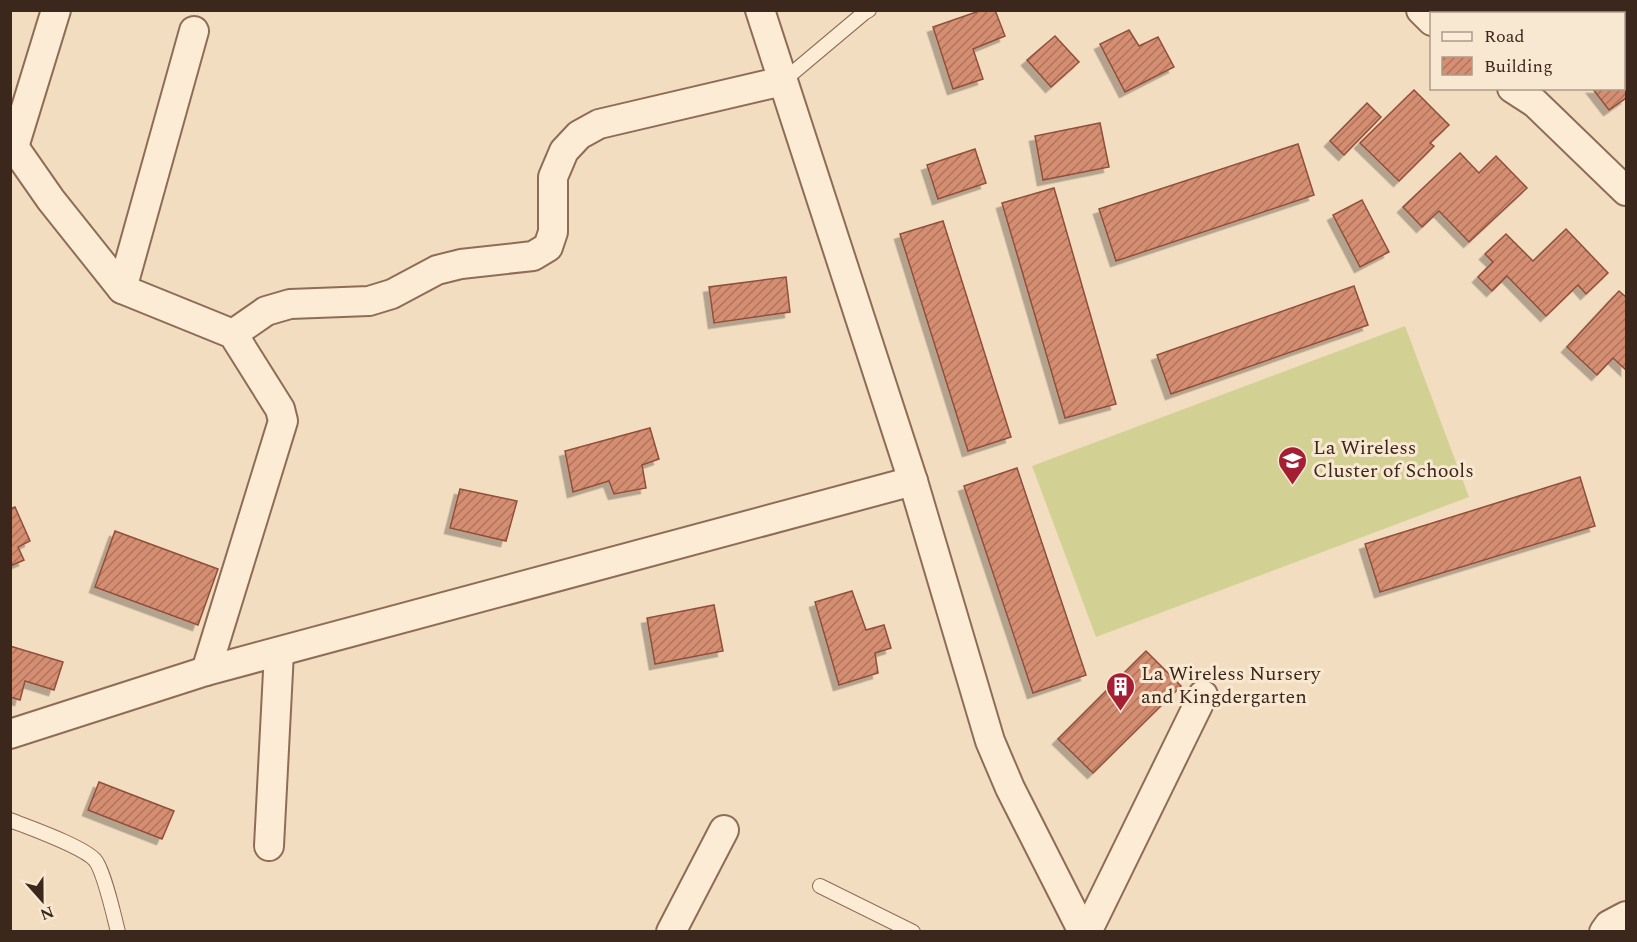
<svg xmlns="http://www.w3.org/2000/svg" width="1637" height="942" font-family="Spectral,serif">
  <defs>
    <pattern id="building-hatch" width="6" height="6" patternUnits="userSpaceOnUse" patternTransform="scale(1.5)"><rect width="6" height="6" fill="#d58e72"/><path d="M-1 1l2-2M0 6l6-6M5 7l2-2" fill="none" stroke="#ae745d"/></pattern>
    <filter id="shadow"><feDropShadow dx="-5.5" dy="5.5" stdDeviation="0" flood-color="#0004"/></filter>
  </defs>
  <rect width="100%" height="100%" fill="#f3ddc1"/>
  <!-- grass -->
  <polygon fill="#d2d193" points="1405,326 1469,497 1096,637 1032,466"/>
  <!-- building -->
  <g fill="url(#building-hatch)" stroke="#904f39" stroke-width="1.5" filter="url(#shadow)">
    <polygon points="982,10 995,10 1005,36 973,49 983,79 953,89 933,27"/>
    <polygon points="1129,30 1139,46 1158,37 1174,67 1125,92 1100,44"/>
    <polygon points="1055,36 1079,62 1051,87 1027,60"/>
    <polygon points="1626,53 1626,98 1609,110 1592,88 1624,88 1624,55"/>
    <polygon points="1414,90 1449,125 1430,143 1434,146 1399,181 1360,143"/>
    <polygon points="1367,103 1381,117 1344,155 1330,141"/>
    <polygon points="1100,123 1109,167 1043,180 1035,136"/>
    <polygon points="1298,144 1314,195 1116,261 1099,209"/>
    <polygon points="975,149 986,183 938,199 927,165"/>
    <polygon points="1460,153 1479,173 1496,156 1527,188 1469,242 1439,211 1422,227 1403,207"/>
    <polygon points="1054,188 1116,404 1065,418 1002,203"/>
    <polygon points="1362,200 1389,252 1360,267 1333,215"/>
    <polygon points="943,221 1011,437 968,451 900,234"/>
    <polygon points="1566,229 1608,273 1586,294 1578,285 1546,316 1507,276 1492,291 1478,277 1493,262 1485,254 1506,234 1533,261"/>
    <polygon points="786,277 790,312 714,323 709,287"/>
    <polygon points="1354,286 1368,325 1171,394 1157,355"/>
    <polygon points="1619,291 1626,297 1626,370 1613,358 1597,375 1567,347"/>
    <polygon points="650,428 659,459 642,465 646,488 614,494 609,481 573,492 565,451"/>
    <polygon points="1017,468 1086,675 1033,693 964,486"/>
    <polygon points="1580,477 1595,526 1380,592 1365,544"/>
    <polygon points="460,489 517,501 506,541 450,528"/>
    <polygon points="15,507 30,541 18,547 24,560 10,566 10,509"/>
    <polygon points="115,531 218,569 198,625 95,587"/>
    <polygon points="852,591 866,630 884,625 891,648 875,653 878,673 839,685 815,602"/>
    <polygon points="714,605 723,651 655,664 647,618"/>
    <polygon points="10,646 63,662 54,690 25,681 20,700 10,697"/>
    <polygon points="1146,651 1181,686 1093,773 1058,739"/>
    <polygon points="99,782 174,811 162,839 88,810"/>
  </g>
  <g fill="none" stroke-linecap="round" stroke-linejoin="round">
    <defs>
      <g id="lane">
        <polyline points="783,81 864,13 869,10"/>
        <path d="M10 820C30 828 82 846 95 860 104 871 114 916 118 932"/>
        <polyline points="820,886 913,932"/>
      </g>
      <g id="street">
        <polyline points="760,10 913,481 990,741 1010,788 1083,932"/>
        <polyline points="1421,10 1432,21"/>
        <polyline points="1467,10 1469,14"/>
        <polyline points="1512,88 1535,103 1626,191"/>
        <polyline points="10,145 14,147 51,200 122,289 233,334 280,409 283,421 206,671"/>
        <polyline points="14,147 56,10"/>
        <polyline points="122,289 194,31"/>
        <polyline points="233,334 266,311 290,304 369,301 392,294 437,270 461,264 533,256 548,247 553,232 553,177 564,151 579,135 599,124 783,81"/>
        <polyline points="10,734 206,671 913,481"/>
        <polyline points="269,846 279,652"/>
        <polyline points="671,932 724,830"/>
        <polyline points="1087,932 1203,695"/>
        <polyline points="1604,932 1609,925 1626,916"/>
      </g>
    </defs>
    <!-- lane casing -->
    <use href="#lane" stroke="#8e6c56" stroke-width="16"/>
    <!-- street casing -->
    <use href="#street" stroke="#8e6c56" stroke-width="32"/>
    <!-- lane -->
    <use href="#lane" stroke="#fcebd5" stroke-width="14"/>
    <!-- street -->
    <use href="#street" stroke="#fcebd5" stroke-width="28"/>
  </g>
  <!-- icons -->
  <defs>
    <symbol id="school-pin" viewBox="-11 -11 22 30"><path d="M0 17L-7.5 6A9.5 9.5 0 1 1 7.5 6Z" fill="#a41f33" stroke="#f9e8d1"/><path d="M0-5L7-2L0 1L-7-2ZM-4 1L0 2.5L4 1V4Q0 6-4 4Z" fill="#fff"/></symbol>
    <symbol id="building-pin" viewBox="-11 -11 22 30"><path d="M0 17L-7.5 6A9.5 9.5 0 1 1 7.5 6Z" fill="#a41f33" stroke="#f9e8d1"/><path d="M-4-6H4V6H1V3H-1V6H-4ZM-2.5-4.3h1.7v1.8h-1.7ZM.8-4.3h1.7v1.8H.8ZM-2.5-1h1.7V.8h-1.7ZM.8-1h1.7V.8H.8Z" fill="#fff"/></symbol>
  </defs>
  <g fill-rule="evenodd">
    <use href="#school-pin" x="1276" y="444" width="33" height="45"/>
    <use href="#building-pin" x="1104" y="670" width="33" height="45"/>
  </g>
  <g text-anchor="middle" dominant-baseline="central" stroke-width="6" stroke-linejoin="round" paint-order="stroke">
    <!-- poi labels -->
    <g font-size="20" fill="#3c271c" stroke="#f9e8d1" text-anchor="start">
      <text x="1313" y="448">La Wireless<tspan x="1313" dy="23">Cluster of Schools</tspan></text>
      <text x="1141" y="674">La Wireless Nursery<tspan x="1141" dy="23">and Kingdergarten</tspan></text>
    </g>
  </g>
  <!-- border -->
  <rect width="1637" height="942" fill="none" stroke="#3c271c" stroke-width="24"/>
  <!-- legend -->
  <rect x="1430" y="12" width="195" height="78" fill="#f9e8d1" stroke="#ad9b89" stroke-width="1.5"/>
  <rect x="1442" y="32" width="30" height="9" fill="#fcebd5" stroke="#ad9b89" stroke-width="1.5"/>
  <text x="1484" y="42" font-size="18" fill="#3c271c">Road</text>
  <rect x="1442" y="57" width="30" height="18" fill="url(#building-hatch)" stroke="#ad9b89" stroke-width="1.5"/>
  <text x="1484" y="72" font-size="18" fill="#3c271c">Building</text>
  <!-- north arrow -->
  <g transform="translate(42 900) rotate(159)" stroke="#f9e8d1" stroke-width="4.5" paint-order="stroke">
  <path d="M0-4.5L10 22L0 15L-10 22Z" fill="#3c271c"/>
  <text y="-9" font-size="16" font-weight="bold" text-anchor="middle" fill="#3c271c">N</text>
  </g>
</svg>
